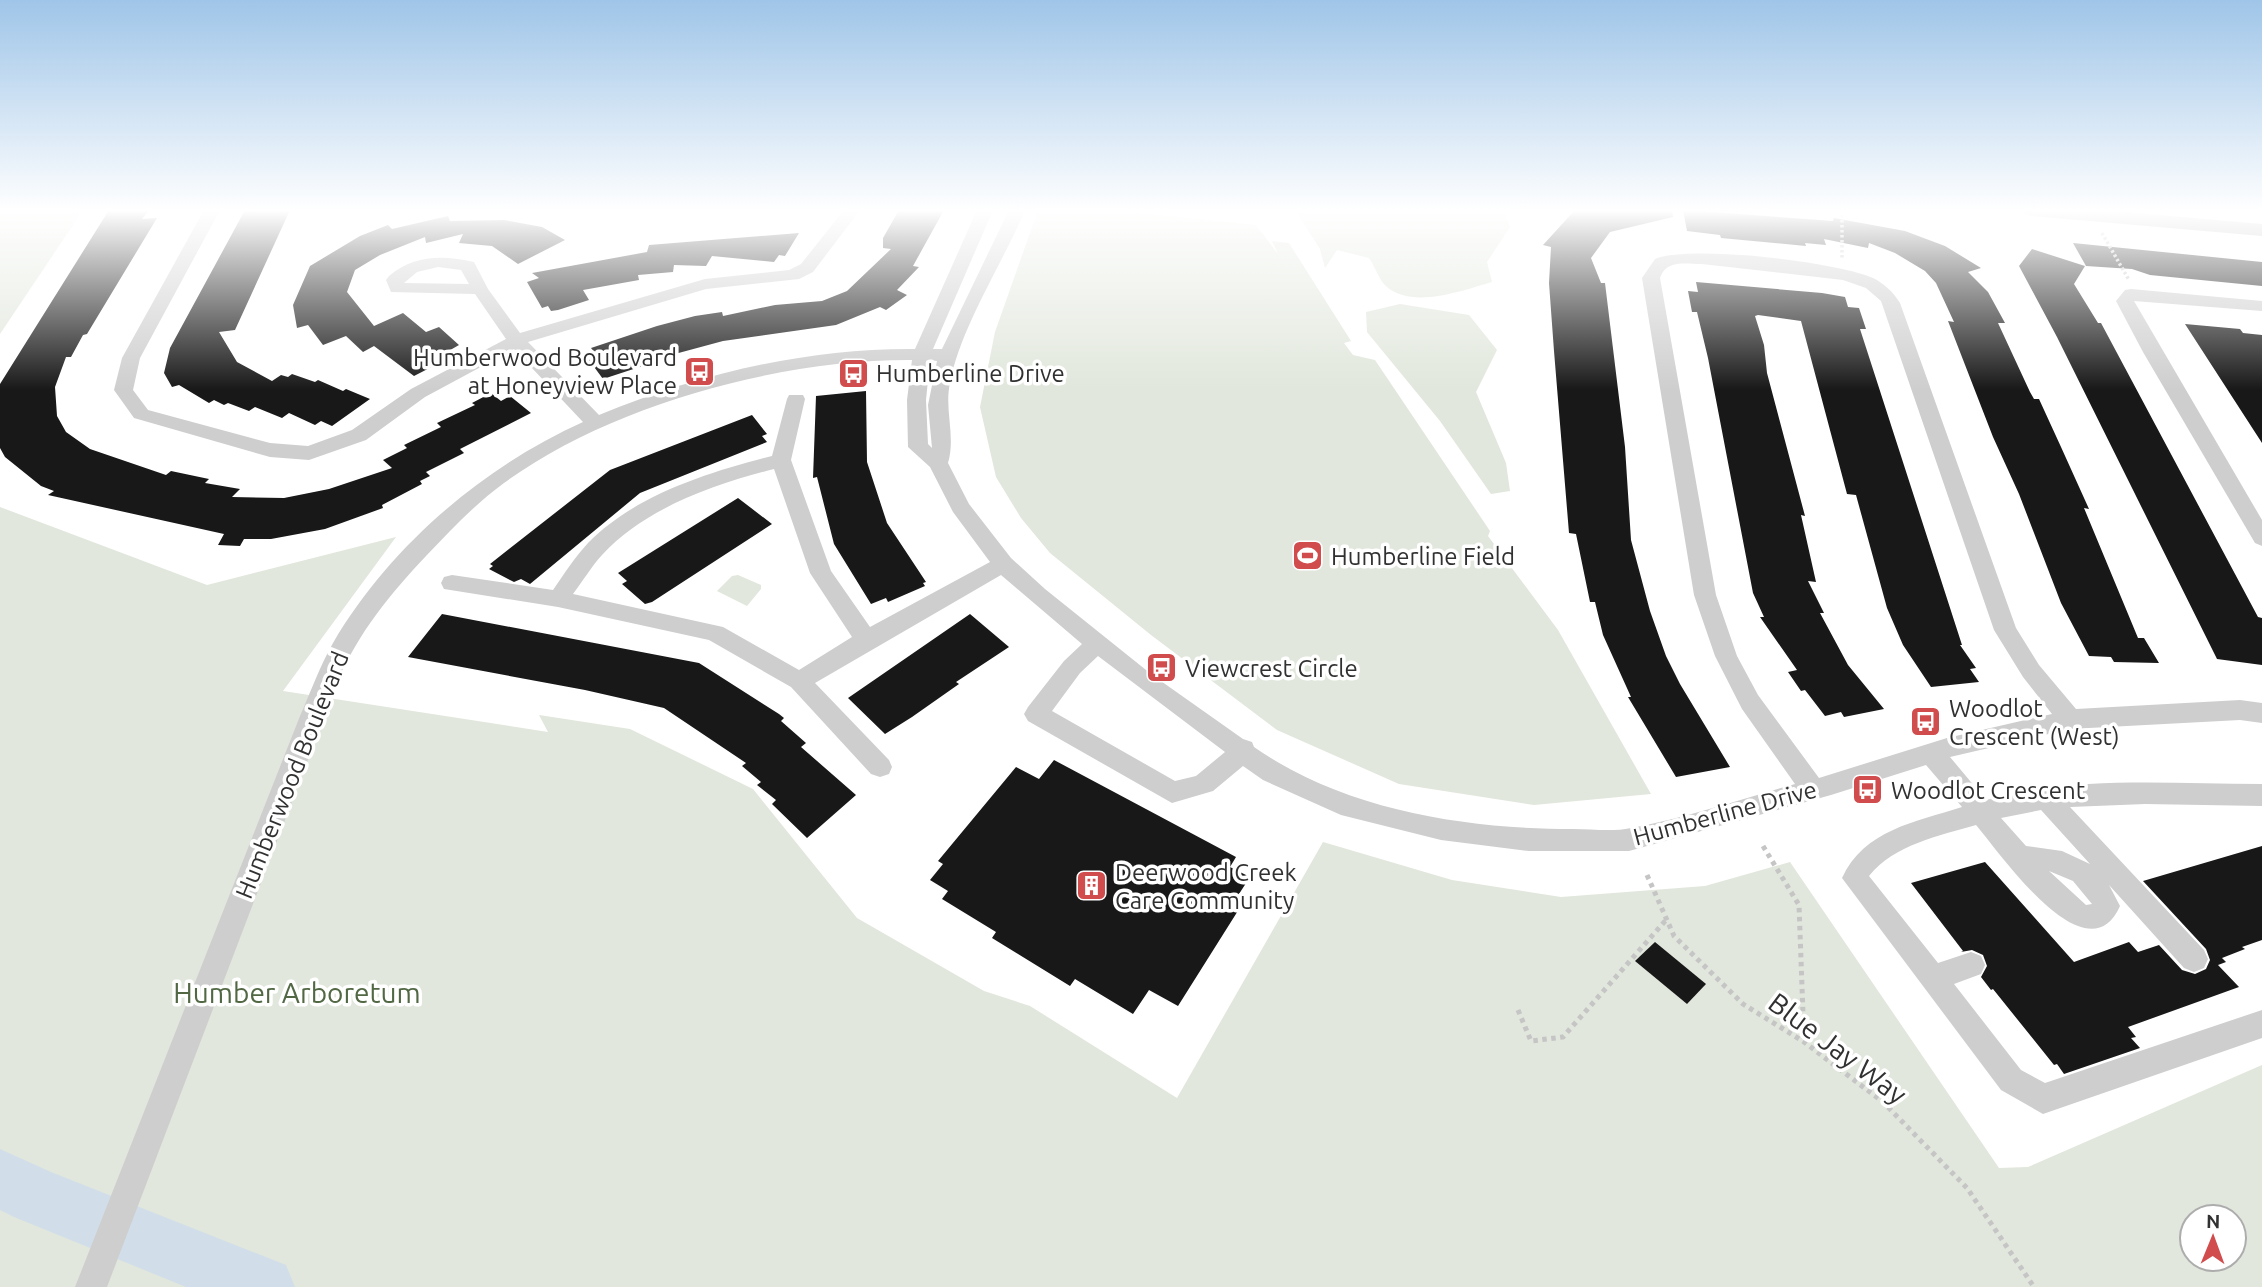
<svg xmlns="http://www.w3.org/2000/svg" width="2262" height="1287" font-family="Ubuntu,sans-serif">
  <rect width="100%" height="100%" fill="#fff"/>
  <!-- green -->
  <g fill="#e1e7dc" fill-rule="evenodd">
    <polygon points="0,210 83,210 0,334"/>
    <polygon points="1038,210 1111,210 1256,225 1278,254 1272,241 1289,243 1351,341 1344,343 1353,355 1375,360 1490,531 1488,536 1558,630 1651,794 1534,805 1399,784 1277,730 1151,635 1050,553 1021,518 996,477 980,407 995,332"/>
    <path d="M1295 210H1498L1505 214 1510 227 1487 262 1492 282C1463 290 1412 310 1386 286 1379 280 1375 266 1369 258L1337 250 1325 268 1320 249Z"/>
    <polygon points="1400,304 1469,315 1497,350 1476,392 1506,463 1510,491 1491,494 1440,421 1367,332 1366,312"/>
    <path d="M0 507 207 585 396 537 283 691 548 732 539 715 630 729 753 789 857 918 984 991 1030 1006 1177 1098 1323 842 1452 880 1561 897 1705 886 1790 862 1999 1168 2028 1167 2262 1065V1287H0ZM2192 1217H2234V1259H2192Z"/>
    <polygon points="738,575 761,585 761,589 747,606 717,591 732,576"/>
  </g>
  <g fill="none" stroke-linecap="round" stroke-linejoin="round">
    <!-- river -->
    <polygon fill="#d1dee9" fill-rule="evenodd" points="0,1149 51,1172 286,1265 295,1287 186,1287 14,1217 0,1210"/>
  </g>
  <!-- building -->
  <g fill="#181818">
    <polygon points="109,210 149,210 142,219 157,218 87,334 83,335 71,357 66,357 55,387 57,416 66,432 90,449 166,475 171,471 209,479 205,483 240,489 232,497 284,498 329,489 392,468 383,460 407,448 404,445 441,427 437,423 475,405 472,403 491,393 501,401 510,396 531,413 460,449 464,453 426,472 430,476 420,481 422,484 382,505 383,508 325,529 271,539 244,539 240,546 218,545 224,534 48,495 54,491 41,486 5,457 0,448 0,384"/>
    <polygon points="245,210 290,210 235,330 219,332 237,362 272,381 281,375 288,377 292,374 315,382 318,380 343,391 346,389 370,399 332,426 321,421 315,425 289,413 282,418 255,407 249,411 228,403 224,405 214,400 209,403 179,385 172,387 164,373 170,348"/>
    <polygon points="899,210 944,210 913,266 919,267 897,290 907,295 886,310 880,307 836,325 723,341 660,358 661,360 603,379 589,360 598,357 591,348 657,326 695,316 722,312 723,316 775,305 822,301 847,291 891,249 883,248 883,238"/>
    <polygon points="1575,210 1672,210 1673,217 1610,232 1591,258 1601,283 1605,283 1625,447 1631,540 1650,611 1666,656 1680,684 1730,767 1676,777 1628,697 1631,697 1603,635 1595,602 1590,602 1576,534 1569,533 1554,351 1549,283 1551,247 1543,245"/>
    <polygon points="1683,210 1833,221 1834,218 1905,231 1945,246 1981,268 1968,272 1988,292 2005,323 1998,323 2030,392 2034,399 2039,399 2061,447 2089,509 2084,508 2138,638 2144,638 2159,663 2114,662 2111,657 2089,656 2061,603 2019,494 1993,437 1948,321 1954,322 1936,283 1925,271 1895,253 1869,243 1868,248 1824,239 1826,245 1805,243 1806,246 1721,238 1720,235 1687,231"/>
    <polygon points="448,216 450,221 504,220 542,227 565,240 518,264 492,246 459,243 463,234 426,243 425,237 380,255 355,270 347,292 374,326 403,313 426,332 439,327 459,345 445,353 451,357 414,376 374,346 363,352 346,336 323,345 308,325 297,328 293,305 310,266 360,236 388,225 392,229"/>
    <polygon points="799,233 785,256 779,255 774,262 712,256 706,266 674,265 673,272 638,275 639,280 583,290 589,300 558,310 551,311 548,306 542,308 527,282 539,278 532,273 647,252 649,245"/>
    <polygon points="2073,243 2262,262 2262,286 2150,275 2132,269 2086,266"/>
    <polygon points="2032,249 2085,266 2074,284 2098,323 2101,323 2258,617 2262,618 2262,665 2217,659 2057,337 2019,266"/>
    <polygon points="1696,282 1822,293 1845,297 1848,307 1859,308 1866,329 1860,329 1962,645 1960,645 1976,668 1970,669 1979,682 1931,687 1903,645 1887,608 1856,495 1847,494 1801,321 1758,315 1755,316 1764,345 1767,373 1805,516 1801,515 1816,582 1808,581 1824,613 1820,613 1848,665 1884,709 1844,717 1841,712 1825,716 1805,690 1801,691 1788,672 1797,670 1760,617 1764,617 1753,593 1708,358 1697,312 1692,312 1688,291 1698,292"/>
    <polygon points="2185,324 2240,329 2243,333 2262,335 2262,443"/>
    <polygon points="866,391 867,462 887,523 926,582 923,583 925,586 888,602 886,598 871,604 834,544 817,477 813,478 816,396"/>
    <polygon points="752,415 767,434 762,436 767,442 640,493 530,584 521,579 514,582 489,569 493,566 490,564 509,549 610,470"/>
    <polygon points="738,498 772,524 652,602 645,604 622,584 627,581 618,573"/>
    <polygon points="442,614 699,663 779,714 784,718 781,721 806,743 801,747 856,795 807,838 772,804 776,800 757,785 761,782 742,766 746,763 664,708 585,690 408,657"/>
    <polygon points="970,614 1009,647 956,682 959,684 912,717 885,734 848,698"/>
    <polygon points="1054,760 1236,857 1230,867 1250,877 1239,894 1246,898 1178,1006 1149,990 1133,1014 1075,979 1070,986 992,938 996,932 942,899 948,891 930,880 943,864 938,861 1016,767 1039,779"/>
    <polygon points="2262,846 2262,940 2242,947 2245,949 2222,958 2226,962 2218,965 2239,987 2128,1027 2136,1037 2131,1038 2140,1048 2064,1074 2057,1064 2054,1065 1993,989 1991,990 1981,977 1987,966 1983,955 1972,950 1961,952 1963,951 1911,883 1985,862 2074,962 2129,942 2138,952 2159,945 2182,970 2195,974 2206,969 2210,960 2206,949 2143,881"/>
    <polygon points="1655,942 1706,984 1687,1004 1635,961"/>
  </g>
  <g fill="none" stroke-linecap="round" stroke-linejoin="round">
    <!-- path-far1 -->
    <g stroke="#c5c5c5" stroke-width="3.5" stroke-dasharray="2.5 2.5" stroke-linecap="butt">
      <polyline points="1842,210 1842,258"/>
      <polyline points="2102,233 2129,280"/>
    </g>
    <!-- path -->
    <g stroke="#c5c5c5" stroke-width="5" stroke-dasharray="4.5 4.5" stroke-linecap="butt">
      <polyline points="1763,846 1799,905 1804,1041"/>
      <polyline points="1647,875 1674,936 1743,1004 1804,1042 1883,1102 1967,1188 2034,1287"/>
      <polyline points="1518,1010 1531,1041 1563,1037 1666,920"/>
    </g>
    <!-- minor -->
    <g fill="#cecece" fill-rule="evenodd">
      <path d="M204 210H220L140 358 133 390 148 410 270 443 308 446 352 430 411 389 506 339 475 294 391 292 386 280 389 276C414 255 443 255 474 262L488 289 520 333 705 279 789 270 801 264 844 210H860L813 272 799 279 706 289 528 342 599 415C698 374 807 348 915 349L977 210H993L933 349H942L1009 210H1025C1003 263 960 328 950 383 944 410 956 436 948 463L969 504 1011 558 1045 589 1151 674 1243 739 1252 742 1254 747C1344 810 1465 829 1573 829 1592 829 1613 832 1631 828 1686 818 1741 799 1795 784L1742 709 1715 656 1694 595 1642 278 1655 259C1689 244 1838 262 1873 278 1885 284 1893 292 1900 303L2016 628 2039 665 2076 709 2240 700 2262 703V723L2240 720 2070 729 1950 757 1986 800C2075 775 2170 784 2262 784V806L2145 804 2070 807 2204 950 2208 959 2204 968 2194 972 2184 968 2109 885 2120 906C2087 980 2000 853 1976 825 1939 836 1895 844 1869 876L1938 963 1971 952 1981 956 1985 965 1981 974 1954 984 2021 1070 2045 1083 2262 1010V1038L2043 1114 2001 1090 1842 878C1864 830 1915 822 1962 807L1926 765 1831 795 1629 851H1529L1441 840 1341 815 1263 780 1243 766 1213 791 1172 803 1028 721 1024 714 1028 707 1064 661 1082 644 1001 575 815 683 889 760 892 767 889 774 880 777 871 774 791 687 709 640 558 607 444 589 441 583 444 577 452 575 553 590C564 574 575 557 588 543 635 495 709 472 772 456L787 399 789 395H803L805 399 791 460 831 571 870 627 990 562 953 512 930 467 908 447 907 400 912 360C781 359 610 405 504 483 475 504 451 530 426 556 391 593 358 633 338 681L107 1287H75L300 716C311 691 320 666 333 643 389 547 483 467 583 422L514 349 425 397 366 440 309 460 270 457 134 418 114 390 122 358ZM1702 264 1843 280 1866 288 1881 301 1994 630 2023 677 2052 714 1947 738 1819 778 1758 695 1737 656 1716 595 1660 278C1666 259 1686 264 1702 264ZM438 267 461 270 469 284 404 283 417 272ZM930 360 937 361 928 405 932 448 928 444 926 400ZM774 469 810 573 852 637 799 670 723 627 573 594C583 581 591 567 602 555 645 508 715 484 774 469ZM1098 656 1225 752 1196 776 1175 781 1052 711 1080 673ZM2041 810 2090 864 2062 851 2026 846 2001 818ZM2049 871 2073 881 2092 904 2086 905Z"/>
      <polygon points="2131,289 2262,301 2262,311 2134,301 2262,520 2262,546 2255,543 2143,352 2116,301 2125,290"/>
    </g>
    <!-- major -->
    <polygon fill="#a9a9a9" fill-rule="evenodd" points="2021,210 2102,210 2262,224 2262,236 2032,216 2025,214"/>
  </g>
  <!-- sky -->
  <linearGradient id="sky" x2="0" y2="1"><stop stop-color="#9fc5e8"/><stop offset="0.54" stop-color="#fff"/><stop offset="1" stop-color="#fff" stop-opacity="0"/></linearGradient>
  <rect width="2262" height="390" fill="url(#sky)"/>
  <!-- icons -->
  <defs>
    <symbol id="bus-square" viewBox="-11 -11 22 22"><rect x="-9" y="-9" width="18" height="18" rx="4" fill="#d04c4d" stroke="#fff"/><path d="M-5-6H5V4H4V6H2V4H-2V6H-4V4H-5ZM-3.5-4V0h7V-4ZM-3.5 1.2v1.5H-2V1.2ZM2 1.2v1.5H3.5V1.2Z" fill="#fff"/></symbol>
    <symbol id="stadium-square" viewBox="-11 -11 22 22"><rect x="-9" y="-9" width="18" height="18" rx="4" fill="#d04c4d" stroke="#fff"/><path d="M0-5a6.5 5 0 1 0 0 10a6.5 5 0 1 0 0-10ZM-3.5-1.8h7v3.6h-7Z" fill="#fff"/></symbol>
    <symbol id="building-square" viewBox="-11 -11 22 22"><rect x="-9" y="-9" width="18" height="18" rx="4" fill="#d04c4d" stroke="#fff"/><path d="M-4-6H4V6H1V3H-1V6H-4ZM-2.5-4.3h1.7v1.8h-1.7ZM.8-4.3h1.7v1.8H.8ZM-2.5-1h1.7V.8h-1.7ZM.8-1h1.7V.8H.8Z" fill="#fff"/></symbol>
  </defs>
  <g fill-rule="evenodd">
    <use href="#bus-square" x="682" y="354" width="35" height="35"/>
    <use href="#bus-square" x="836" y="356" width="35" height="35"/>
    <use href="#stadium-square" x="1290" y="538" width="35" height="35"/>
    <use href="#bus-square" x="1144" y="650" width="35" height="35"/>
    <use href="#bus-square" x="1908" y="704" width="35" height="35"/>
    <use href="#bus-square" x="1850" y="772" width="35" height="35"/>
    <use href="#building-square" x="1074" y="868" width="35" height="35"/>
  </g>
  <g text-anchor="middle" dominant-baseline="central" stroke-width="7" stroke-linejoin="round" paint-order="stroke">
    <!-- poi labels -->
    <g font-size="24" fill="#313131" stroke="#fff" text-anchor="start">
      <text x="677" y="357" text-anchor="end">Humberwood Boulevard<tspan x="677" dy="28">at Honeyview Place</tspan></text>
      <text x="876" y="373">Humberline Drive</text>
      <text x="1331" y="556">Humberline Field</text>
      <text x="1185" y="668">Viewcrest Circle</text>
      <text x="1949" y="708">Woodlot<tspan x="1949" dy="28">Crescent (West)</tspan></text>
      <text x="1891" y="790">Woodlot Crescent</text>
      <text x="1115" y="872">Deerwood Creek<tspan x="1115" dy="28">Care Community</tspan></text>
    </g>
    <!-- street labels -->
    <g font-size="24" fill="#313131" stroke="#fff">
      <text transform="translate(292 775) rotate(-68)">Humberwood Boulevard</text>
      <text transform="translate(1725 813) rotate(-15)">Humberline Drive</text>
    </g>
    <!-- near-park labels -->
    <g font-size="28" fill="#526844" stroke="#fff">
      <text x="297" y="992">Humber Arboretum</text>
    </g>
    <!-- near-street labels -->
    <g font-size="28" fill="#313131" stroke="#fff">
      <text transform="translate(1838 1048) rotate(37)">Blue Jay Way</text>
    </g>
  </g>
  <!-- north arrow -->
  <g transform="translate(2213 1238) rotate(1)"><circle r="33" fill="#ffffff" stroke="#adadad" stroke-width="2"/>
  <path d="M0-5L12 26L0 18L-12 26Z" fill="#d04c4d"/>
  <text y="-10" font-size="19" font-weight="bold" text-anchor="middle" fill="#313131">N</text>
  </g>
</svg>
